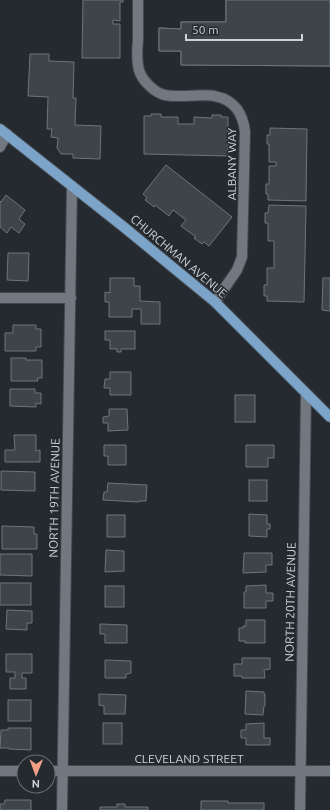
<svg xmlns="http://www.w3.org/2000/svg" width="330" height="810" font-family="Ubuntu,sans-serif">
  <rect width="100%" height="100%" fill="#242a30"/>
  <!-- building -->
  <g fill="#3e444a" stroke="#6d747b">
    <polygon points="83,0 123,0 123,2 120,2 120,21 113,20 113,24 120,24 120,58 82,58"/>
    <polygon points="226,0 272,0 272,24 330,25 330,66 181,65 181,51 159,51 159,28 181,29 181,22 226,22"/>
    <polygon points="226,0 330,0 330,66 181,65 181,51 159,51 159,28 181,29 181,22 226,22"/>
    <polygon points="30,54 49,54 49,61 74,62 73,98 76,98 75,125 101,126 100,159 73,158 73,154 61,154 57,148 58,138 51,137 52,129 47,129 48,97 28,96"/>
    <polygon points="151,114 161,114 161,117 178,117 178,124 194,124 194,117 212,118 212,115 221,115 221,117 228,117 228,156 144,154 144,116 151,116"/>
    <polygon points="270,128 307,129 306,201 268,200 268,194 266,194 266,184 269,184 269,166 276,166 276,162 269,162 269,144 267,144 267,135 270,135"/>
    <polygon points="166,165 232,217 209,246 204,242 202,244 194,238 196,237 181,226 186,220 173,210 169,216 155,205 154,207 145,200 147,198 143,194"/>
    <polygon points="6,195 25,210 19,219 25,224 19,233 11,227 7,233 0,227 0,201 1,202"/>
    <polygon points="269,205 306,206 304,302 267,301 267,296 264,296 264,285 267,285 267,268 274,268 274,241 268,241 268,223 265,223 265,213 268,213"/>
    <polygon points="8,253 29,253 28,281 7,280"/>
    <polygon points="110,278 134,278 134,286 140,286 140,301 160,302 160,324 141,324 141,309 132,309 132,317 109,317 109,302 105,302 105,292 110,293"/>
    <polygon points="323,278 330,278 330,311 322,310"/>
    <polygon points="13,325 36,325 36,329 41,329 41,347 36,347 36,351 5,351 5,333 13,333"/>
    <polygon points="105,331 135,331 135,349 121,349 121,352 117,352 117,349 110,349 110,340 105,340"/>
    <polygon points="11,358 26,358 26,360 42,360 42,378 37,378 38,381 11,381"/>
    <polygon points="110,372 131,372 131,395 110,395 110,388 104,388 105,379 110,379"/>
    <polygon points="10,389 35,389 35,393 41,393 41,404 36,403 36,407 10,406"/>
    <rect x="235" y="395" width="20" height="27"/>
    <polygon points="109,409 127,409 128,430 108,431 108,423 103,423 103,417 109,416"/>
    <polygon points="14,435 36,435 36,451 40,450 40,462 5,462 5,450 15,450"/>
    <polygon points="104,445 126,445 126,465 108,465 108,456 104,456"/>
    <polygon points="246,445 274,445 274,458 268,458 268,467 246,467"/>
    <polygon points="1,471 35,472 35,491 1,490"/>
    <rect x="249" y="480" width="18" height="21"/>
    <polygon points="108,483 147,485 146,501 139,501 139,502 103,500 104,492 107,492"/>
    <polygon points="249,514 267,515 267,524 270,524 270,529 267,529 267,537 249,536"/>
    <rect x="107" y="515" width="18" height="22"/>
    <polygon points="2,526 34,527 34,534 37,534 37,549 2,549"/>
    <polygon points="106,550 124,551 124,571 105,572"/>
    <polygon points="244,553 272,553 272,565 266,565 266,572 243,573"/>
    <polygon points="0,554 32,554 32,576 0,575"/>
    <rect x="0" y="583" width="31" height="22"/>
    <polygon points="266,585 266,593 273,593 273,601 266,601 266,608 244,608 244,592 246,592 246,586"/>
    <rect x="105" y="586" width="19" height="21"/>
    <polygon points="7,610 32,611 32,623 27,623 27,630 6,629"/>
    <polygon points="246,620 265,620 265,643 245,643 245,641 239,641 239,628 243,628 243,626 246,626"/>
    <polygon points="100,624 127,625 127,643 105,643 105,634 100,634"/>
    <polygon points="6,654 32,654 32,673 22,673 22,678 26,678 26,689 10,689 10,678 15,678 15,672 6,672"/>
    <polygon points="242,658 270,658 270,669 264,670 265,678 242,678 242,676 234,676 234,664 242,664"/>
    <polygon points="105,660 131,661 131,673 126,674 126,678 105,678"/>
    <polygon points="246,691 264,692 264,694 265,694 265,706 264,706 263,715 245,714"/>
    <polygon points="99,694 126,695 125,714 104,714 104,706 99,705"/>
    <rect x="8" y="700" width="23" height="21"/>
    <rect x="103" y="723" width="19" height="21"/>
    <polygon points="264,723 264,738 270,738 270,745 246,745 246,738 241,738 241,730 246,730 246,724"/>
    <polygon points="8,728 31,728 31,750 9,749 9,748 0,748 1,730 8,730"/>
    <polygon points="5,800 31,800 31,810 0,810 0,804 4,804"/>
    <polygon points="201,801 228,801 228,803 264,803 264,810 201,810"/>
    <polygon points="117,804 125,804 125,807 148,807 148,810 100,810 100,807 117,807"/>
  </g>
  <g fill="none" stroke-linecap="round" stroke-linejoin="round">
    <defs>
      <g id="minor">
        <path d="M138 0C138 13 138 27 138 40 137 50 136 63 140 73 144 82 155 93 165 95 189 100 219 86 237 109 242 116 244 123 245 132L242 257 237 270 215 302"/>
        <polyline points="0,147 7,134"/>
        <polyline points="0,298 71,298"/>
        <polyline points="0,771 24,771"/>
        <polyline points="48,771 330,771"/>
        <polyline points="62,810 72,186"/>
        <polyline points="300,810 306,394"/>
      </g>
      <polyline id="major" points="0,129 125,228 215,302 330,417"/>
    </defs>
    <!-- minor casing -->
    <use href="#minor" stroke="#43484d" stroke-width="12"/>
    <!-- major casing -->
    <use href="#major" stroke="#43484d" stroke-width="12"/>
    <!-- minor -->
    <use href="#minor" stroke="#71787f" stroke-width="10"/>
    <!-- major -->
    <use href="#major" stroke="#7ca3c8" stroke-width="10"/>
  </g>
  <g text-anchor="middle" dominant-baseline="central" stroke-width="3" stroke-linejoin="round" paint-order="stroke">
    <!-- street labels -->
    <g font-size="12" fill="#ced2d6" stroke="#242a30">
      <text transform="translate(231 164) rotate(-90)">ALBANY WAY</text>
      <text transform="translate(179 256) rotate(40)">CHURCHMAN AVENUE</text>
      <text transform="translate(54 498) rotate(-89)">NORTH 19TH AVENUE</text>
      <text transform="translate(290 602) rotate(-89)">NORTH 20TH AVENUE</text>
      <text x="189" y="758">CLEVELAND STREET</text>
    </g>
  </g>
  <!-- north arrow -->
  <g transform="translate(36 774) rotate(181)"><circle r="19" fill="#242a30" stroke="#686d72"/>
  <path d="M0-3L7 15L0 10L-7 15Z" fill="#f39f85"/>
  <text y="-6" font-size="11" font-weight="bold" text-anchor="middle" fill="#ced2d6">N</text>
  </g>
  <!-- scale -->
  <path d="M186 34v6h116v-6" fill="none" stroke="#ced2d6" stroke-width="2"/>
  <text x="192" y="34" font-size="12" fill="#ced2d6" stroke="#242a30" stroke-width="3" paint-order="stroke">50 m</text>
</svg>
